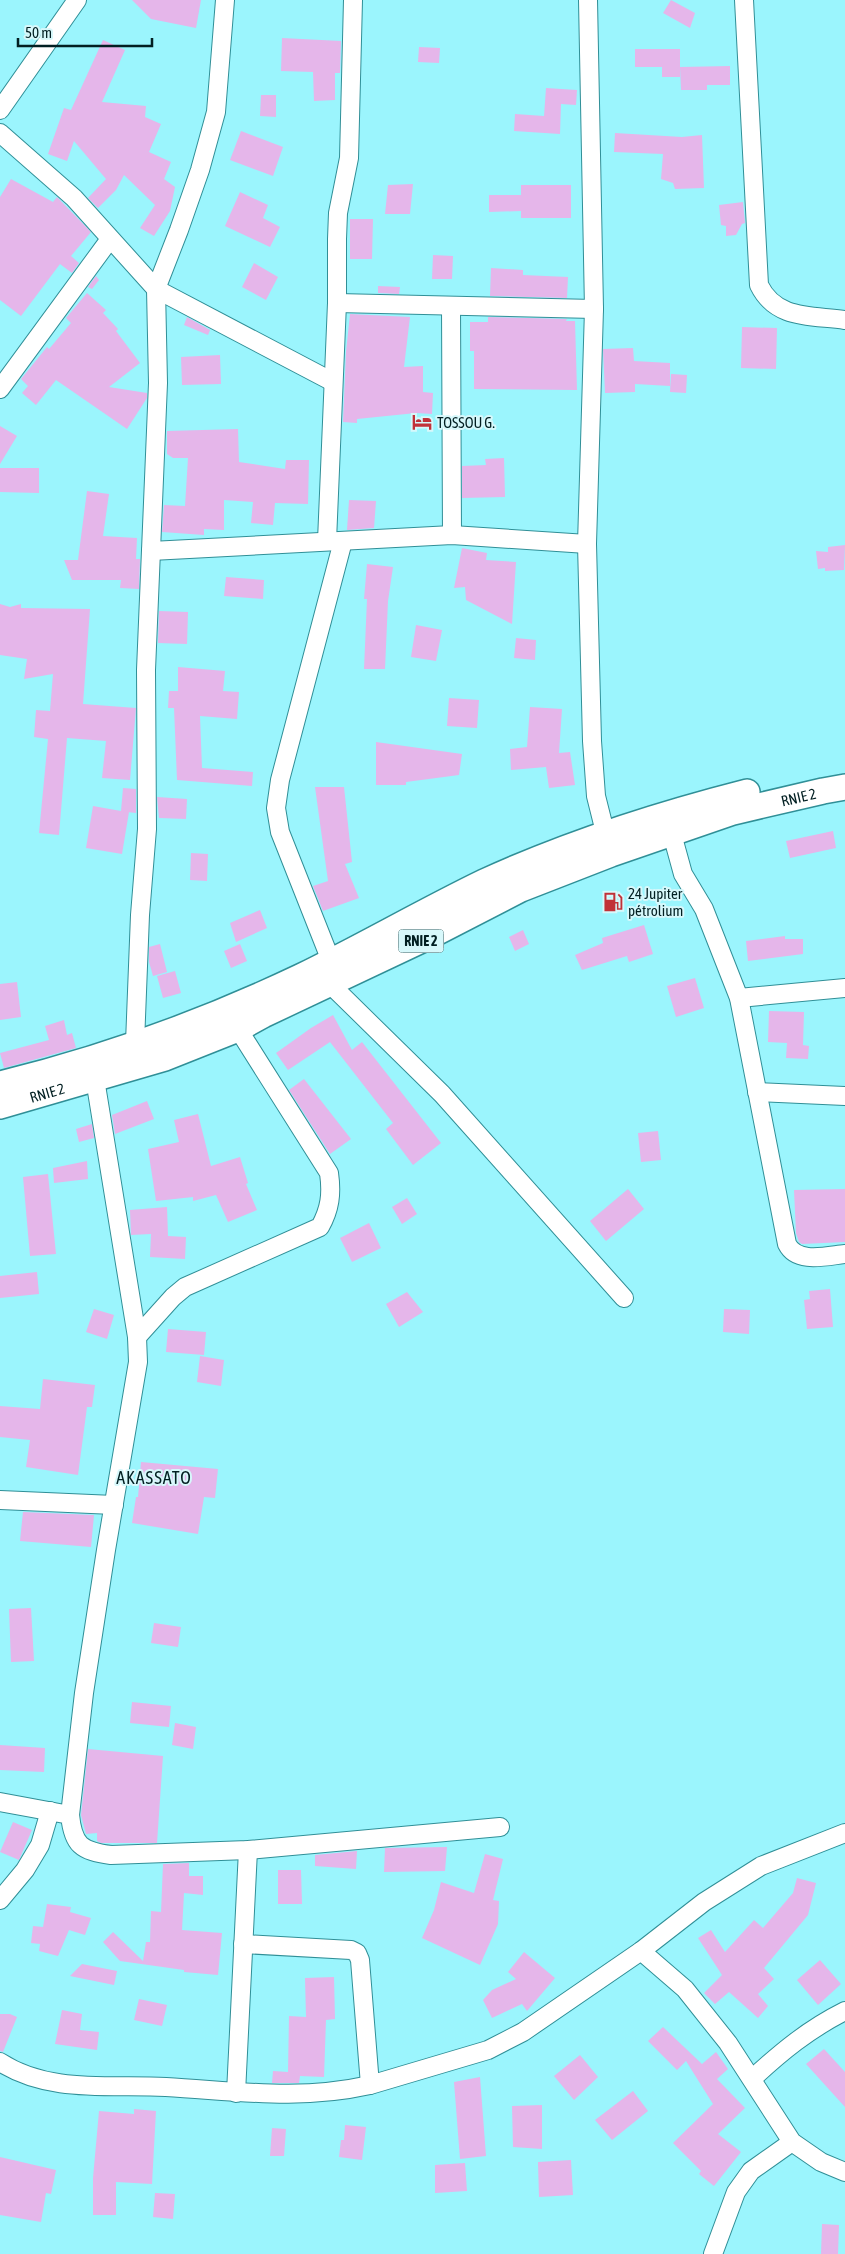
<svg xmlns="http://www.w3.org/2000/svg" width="845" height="2254" font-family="'Asap Condensed',sans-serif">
  <rect width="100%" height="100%" fill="#9bf5fd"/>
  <!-- building -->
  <g fill="#e5b6ea">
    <polygon points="132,0 201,0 196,28 151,19"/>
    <polygon points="671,0 695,13 690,28 663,13"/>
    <polygon points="282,38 341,41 340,73 335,73 335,100 314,101 313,72 281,71"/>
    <polygon points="103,40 125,50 102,102 146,106 145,117 161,124 149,152 171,162 164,179 175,187 170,211 154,236 140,228 155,205 124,175 116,190 98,208 88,198 106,179 74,141 67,161 48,154 64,108 71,110"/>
    <polygon points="419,47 440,48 439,63 418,62"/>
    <polygon points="635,49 680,49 680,77 662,77 662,67 635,67"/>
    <polygon points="730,66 730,85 707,85 707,90 681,90 680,67"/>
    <polygon points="546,88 577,90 576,105 561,104 560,134 514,131 515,114 544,116"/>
    <polygon points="261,95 276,95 276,117 260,116"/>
    <polygon points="241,131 283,147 273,176 230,160"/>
    <polygon points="615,133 682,137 702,135 704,188 675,189 673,183 661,179 663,154 614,152"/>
    <polygon points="11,179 53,202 57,197 91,232 71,256 79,263 72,273 60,264 21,316 0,300 0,197"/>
    <polygon points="413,184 410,214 385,214 388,185"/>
    <polygon points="521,185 571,185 571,218 521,218 521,211 489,212 489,195 521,195"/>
    <polygon points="240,192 268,205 263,218 280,227 270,247 225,226"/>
    <polygon points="743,202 745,223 742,224 736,235 726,236 726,226 721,225 719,205"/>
    <polygon points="350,219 373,219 372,259 350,259"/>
    <polygon points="433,255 453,256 452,279 432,279"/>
    <polygon points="254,263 278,277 266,300 242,287"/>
    <polygon points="491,268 523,270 523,275 568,277 567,298 490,296"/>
    <polygon points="96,276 99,280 92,289 88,287"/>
    <polygon points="378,286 400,287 399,294 378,293"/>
    <polygon points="87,293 106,310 103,313 118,329 116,331 140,363 109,387 147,393 147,398 127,429 56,380 36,405 22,393 28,386 21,379 47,347 49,349 71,323 66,318"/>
    <polygon points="350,314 410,317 404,367 423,366 423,392 433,393 432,414 416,413 357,419 357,423 343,422 346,352"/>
    <polygon points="187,317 210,330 208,335 184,325"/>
    <polygon points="488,317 567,319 566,321 575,321 577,390 474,389 474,351 470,351 470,322 488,322"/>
    <polygon points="742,327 777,328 776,369 741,368"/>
    <polygon points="633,348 634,361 670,363 670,386 635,384 635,392 605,393 603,349"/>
    <polygon points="220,355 221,384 182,385 181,357"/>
    <polygon points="671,374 687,375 686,393 670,392"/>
    <polygon points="0,426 17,436 0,464"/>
    <polygon points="238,429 239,462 285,469 286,460 309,460 308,504 275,503 273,525 251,523 253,502 224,500 224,530 204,529 204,535 162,532 164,505 185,506 188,458 173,458 167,454 167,431"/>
    <polygon points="504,458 505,497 462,498 462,466 486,465 485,459"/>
    <polygon points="0,468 39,468 39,493 0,492"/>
    <polygon points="87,491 109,494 103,536 137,538 136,559 140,559 139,589 120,588 121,580 72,580 64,560 78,560"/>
    <polygon points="349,500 376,501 374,528 347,530"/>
    <polygon points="845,545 844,570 825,571 825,568 818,569 816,551 828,552 828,547"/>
    <polygon points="462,548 487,553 486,560 516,562 512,624 466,600 465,587 454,588"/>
    <polygon points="367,564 393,567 388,601 385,669 364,669 367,599 364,599"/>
    <polygon points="226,577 264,580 263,599 224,596"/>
    <polygon points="0,604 10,607 21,604 21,608 90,609 83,704 136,708 130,780 102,778 106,741 67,738 59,835 39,833 48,739 34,737 36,710 50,711 53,674 24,679 27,659 0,655"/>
    <polygon points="159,611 188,612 187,644 158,643"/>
    <polygon points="416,625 442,630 436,661 411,657"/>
    <polygon points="516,638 536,640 535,660 514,658"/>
    <polygon points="178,667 225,671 223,691 239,692 237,719 200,716 202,768 253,772 252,786 177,780 174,708 168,708 169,691 178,691"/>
    <polygon points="449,698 479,700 477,728 447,726"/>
    <polygon points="530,707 562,709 559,753 570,752 575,785 549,788 546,767 511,770 510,749 527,747"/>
    <polygon points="376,742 462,754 459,775 406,782 406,785 376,785"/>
    <polygon points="315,787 344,787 352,862 345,864 359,898 323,911 313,886 328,881"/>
    <polygon points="123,788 136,789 136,813 127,812 129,812 122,854 86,848 93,806 121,811"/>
    <polygon points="157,797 187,799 186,819 159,818"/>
    <polygon points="833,831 836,848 790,858 786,841"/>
    <polygon points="191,853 208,854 207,881 190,880"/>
    <polygon points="260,910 267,928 236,942 230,923"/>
    <polygon points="644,925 653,954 629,962 627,956 582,970 575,955 603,943 602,938"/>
    <polygon points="523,930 529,944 515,951 509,937"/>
    <polygon points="785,936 785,939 803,939 803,954 748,961 746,941"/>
    <polygon points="160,944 167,972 153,976 149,962 149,947"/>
    <polygon points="240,944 247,961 231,968 224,951"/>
    <polygon points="175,971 181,993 163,998 157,976"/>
    <polygon points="695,978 704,1008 676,1017 667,986"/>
    <polygon points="17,982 21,1017 0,1020 0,984"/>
    <polygon points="769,1011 804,1012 803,1045 809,1046 808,1059 786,1058 787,1043 768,1042"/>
    <polygon points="333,1015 352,1050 362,1042 441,1143 413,1165 386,1129 393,1123 330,1042 288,1070 276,1053 311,1028"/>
    <polygon points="64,1020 67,1035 72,1033 76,1048 4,1068 0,1053 49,1040 45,1026"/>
    <polygon points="304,1079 351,1139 330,1154 289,1090"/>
    <polygon points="147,1101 154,1119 115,1134 112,1115"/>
    <polygon points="198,1114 211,1166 240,1157 248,1183 246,1184 257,1210 228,1222 216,1195 193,1201 193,1197 156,1201 148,1149 179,1142 174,1120"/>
    <polygon points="92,1124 94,1138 79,1142 76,1129"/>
    <polygon points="658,1131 661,1160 641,1162 638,1133"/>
    <polygon points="87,1161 88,1179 54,1183 53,1168"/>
    <polygon points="48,1174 56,1254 30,1256 23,1177"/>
    <polygon points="628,1189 644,1209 606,1241 590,1221"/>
    <polygon points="845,1189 845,1242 802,1244 799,1242 796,1233 794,1190"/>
    <polygon points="407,1198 417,1214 402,1224 392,1207"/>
    <polygon points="167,1207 168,1236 186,1237 185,1259 150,1257 151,1234 131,1235 130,1210"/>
    <polygon points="369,1223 381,1248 352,1262 340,1238"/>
    <polygon points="37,1272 39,1294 0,1298 0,1276"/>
    <polygon points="830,1289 833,1327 807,1329 804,1300 810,1299 809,1291"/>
    <polygon points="407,1292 423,1312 399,1327 386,1304"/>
    <polygon points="94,1309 114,1315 107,1339 86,1332"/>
    <polygon points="724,1309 750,1310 749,1334 723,1332"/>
    <polygon points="168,1329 206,1332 204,1355 166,1352"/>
    <polygon points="200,1356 224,1360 221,1386 197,1382"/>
    <polygon points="43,1379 95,1385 92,1407 87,1407 78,1475 26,1467 30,1440 0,1437 0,1406 40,1409"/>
    <polygon points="141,1462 218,1469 215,1498 204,1497 198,1534 132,1523 136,1497 138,1497"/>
    <polygon points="23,1512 94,1515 91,1547 20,1541"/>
    <polygon points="31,1608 34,1661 11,1662 9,1609"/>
    <polygon points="154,1623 181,1627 178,1647 151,1643"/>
    <polygon points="132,1702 171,1706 169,1727 130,1723"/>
    <polygon points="175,1723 196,1727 193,1749 172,1745"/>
    <polygon points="0,1745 45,1748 44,1772 0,1770"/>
    <polygon points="88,1749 163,1756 157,1843 101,1843 97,1841 97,1833 86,1834 81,1815"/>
    <polygon points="13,1822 32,1830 19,1860 0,1852"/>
    <polygon points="447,1847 445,1871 384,1872 385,1848"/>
    <polygon points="357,1851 356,1869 315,1866 315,1855"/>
    <polygon points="485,1854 503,1859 493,1900 499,1901 498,1924 480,1965 422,1938 434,1910 441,1882 474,1893"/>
    <polygon points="189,1863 189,1876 203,1876 203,1895 184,1893 182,1930 222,1933 218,1975 184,1972 184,1970 120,1961 103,1942 113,1932 143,1961 146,1942 150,1942 151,1911 161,1912 163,1864"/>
    <polygon points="278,1870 301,1870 302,1904 278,1904"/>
    <polygon points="797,1878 816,1883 808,1915 764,1968 774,1979 758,1994 768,2006 758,2018 729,1992 715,2004 704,1993 722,1975 698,1938 711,1930 725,1952 754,1920 763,1928 793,1893"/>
    <polygon points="47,1904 71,1907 70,1912 91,1918 85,1935 69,1930 58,1956 39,1951 40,1944 31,1943 33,1926 43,1927"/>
    <polygon points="524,1952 555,1978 527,2011 522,2004 492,2018 483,2000 492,1990 516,1979 508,1972"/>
    <polygon points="820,1960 841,1984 818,2005 797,1980"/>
    <polygon points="82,1964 117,1971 114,1985 70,1976"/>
    <polygon points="334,1977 335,2019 326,2020 324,2077 300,2076 299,2083 272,2083 273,2071 288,2072 289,2016 306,2017 305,1978"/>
    <polygon points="139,1999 167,2005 162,2026 134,2020"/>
    <polygon points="62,2010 82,2014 80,2030 99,2032 97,2050 55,2044"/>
    <polygon points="0,2014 10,2014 17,2017 3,2052 0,2051"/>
    <polygon points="663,2027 702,2064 716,2052 728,2069 717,2079 745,2108 718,2134 741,2152 714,2186 699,2174 701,2171 673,2143 713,2104 686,2061 677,2070 648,2041"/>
    <polygon points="824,2049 845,2072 845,2107 806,2064"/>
    <polygon points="580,2055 598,2077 574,2100 554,2076"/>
    <polygon points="480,2077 486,2156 460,2159 454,2082"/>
    <polygon points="633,2091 648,2111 612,2140 595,2120"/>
    <polygon points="542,2105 542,2149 513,2147 512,2106"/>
    <polygon points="134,2109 156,2111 152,2184 116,2182 116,2215 93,2215 93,2178 99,2111 134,2114"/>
    <polygon points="345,2125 366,2127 362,2160 339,2157 341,2140 344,2140"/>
    <polygon points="272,2128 286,2129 284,2156 270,2156"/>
    <polygon points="0,2157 56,2170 51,2194 46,2193 41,2222 0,2215"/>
    <polygon points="571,2160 573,2195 539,2197 538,2162"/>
    <polygon points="465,2163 467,2191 435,2193 435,2165"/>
    <polygon points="155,2193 175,2194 173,2219 153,2217"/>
    <polygon points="822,2224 839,2225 838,2254 821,2254"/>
  </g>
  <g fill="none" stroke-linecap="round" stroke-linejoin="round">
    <defs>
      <g id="minor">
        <polyline points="588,0 594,309 587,544 592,741 596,796 608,844"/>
        <path d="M744 0 759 285C776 320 811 315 845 320"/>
        <polyline points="0,110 77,0"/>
        <polyline points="0,133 74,198 156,289 333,382"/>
        <polyline points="337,303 594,309"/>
        <polyline points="451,306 452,535"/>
        <polyline points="0,389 110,239"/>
        <polyline points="327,541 337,303 337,239 338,213 349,158 353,0"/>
        <polyline points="151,551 452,535 587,544"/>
        <path d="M672 834 683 874 704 909 739 998 787 1244C797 1264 826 1256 845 1254"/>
        <polyline points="331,961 280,832 276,808 280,780 343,541"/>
        <polyline points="330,984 442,1094 624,1298"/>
        <polyline points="739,998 845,988"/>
        <polyline points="135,1043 140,915 147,829 146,670 158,383 156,289 179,230 200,170 216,112 225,0"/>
        <polyline points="757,1092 845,1096"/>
        <path d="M137 1337 173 1297 185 1287 320 1227C330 1209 332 1194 329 1173L238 1029"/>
        <polyline points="0,1500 114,1505"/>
        <path d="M0 1802 70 1815C73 1845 81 1851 111 1855L248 1850 500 1827"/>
        <polyline points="70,1815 84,1693 106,1550 138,1362 137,1337 95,1079"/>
        <polyline points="0,1900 25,1870 40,1845 50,1811"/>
        <polyline points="243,1944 351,1950 357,1953 360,1960 370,2085 488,2050 523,2032 641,1951 704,1902 761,1866 845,1833"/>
        <polyline points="641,1951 685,1989 728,2043 792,2142 821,2162 845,2172"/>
        <path d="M0 2062C49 2094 111 2084 166 2087 238 2091 298 2101 370 2085"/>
        <path d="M752 2079C781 2052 809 2029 845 2011"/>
        <polyline points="236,2093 248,1850"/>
        <polyline points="713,2254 736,2192 751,2171 792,2142"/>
      </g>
      <g id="highway">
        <path d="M0 1084C103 1059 205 1022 300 977 362 947 422 912 484 882 569 843 657 815 747 792"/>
        <path id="s1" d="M0 1106 165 1058 238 1029 263 1015 428 937 521 889 611 854 733 812 823 791 845 787"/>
      </g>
    </defs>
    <!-- minor casing -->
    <use href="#minor" stroke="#308f97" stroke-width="20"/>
    <!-- highway casing -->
    <use href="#highway" stroke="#308f97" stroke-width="28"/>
    <!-- minor -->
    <use href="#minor" stroke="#fff" stroke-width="18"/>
    <!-- highway -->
    <use href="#highway" stroke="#fff" stroke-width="25"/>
  </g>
  <!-- icons -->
  <defs>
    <symbol id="hotel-bare" viewBox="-9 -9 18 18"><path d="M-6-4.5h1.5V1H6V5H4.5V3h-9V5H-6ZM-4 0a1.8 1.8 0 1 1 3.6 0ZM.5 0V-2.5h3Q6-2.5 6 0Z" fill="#c13138" stroke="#d7f8fb" stroke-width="2.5" paint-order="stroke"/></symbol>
    <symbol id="fuel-bare" viewBox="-9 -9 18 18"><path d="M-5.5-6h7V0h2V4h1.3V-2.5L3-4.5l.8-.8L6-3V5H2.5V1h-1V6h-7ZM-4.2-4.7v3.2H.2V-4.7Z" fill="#c13138" stroke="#d7f8fb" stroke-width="2.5" paint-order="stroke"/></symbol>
  </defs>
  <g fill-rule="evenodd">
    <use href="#hotel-bare" x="408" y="408" width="28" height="28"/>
    <use href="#fuel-bare" x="599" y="888" width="28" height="28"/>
  </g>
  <g text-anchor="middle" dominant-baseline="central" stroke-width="4" stroke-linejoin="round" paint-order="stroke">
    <!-- shield labels -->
    <rect fill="#d7f8fb" stroke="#426063" stroke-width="1" x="398.5" y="929.5" width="45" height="23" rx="4"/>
    <g font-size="14" font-weight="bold" fill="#021f22">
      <text x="421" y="941">RNIE 2</text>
    </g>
    <!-- poi labels -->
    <g font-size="15" fill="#021f22" stroke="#d7f8fb" text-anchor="start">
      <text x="437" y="422">TOSSOU G.</text>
      <text x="628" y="893">24 Jupiter<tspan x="628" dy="17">pétrolium</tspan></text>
    </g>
    <!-- street labels -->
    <g font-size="15" fill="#021f22" stroke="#d7f8fb">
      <text stroke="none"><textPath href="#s1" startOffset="859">RNIE 2</textPath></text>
      <text stroke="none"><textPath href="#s1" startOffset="49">RNIE 2</textPath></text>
    </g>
    <!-- quarter labels -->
    <g font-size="18" letter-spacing="1" fill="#021f22" stroke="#d7f8fb">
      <text x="154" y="1477">AKASSATO</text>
    </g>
  </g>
  <!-- scale -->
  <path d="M18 38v8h134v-8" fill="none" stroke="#021f22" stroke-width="2.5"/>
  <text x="25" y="38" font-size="15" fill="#021f22" stroke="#d7f8fb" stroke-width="4" paint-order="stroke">50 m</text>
</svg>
